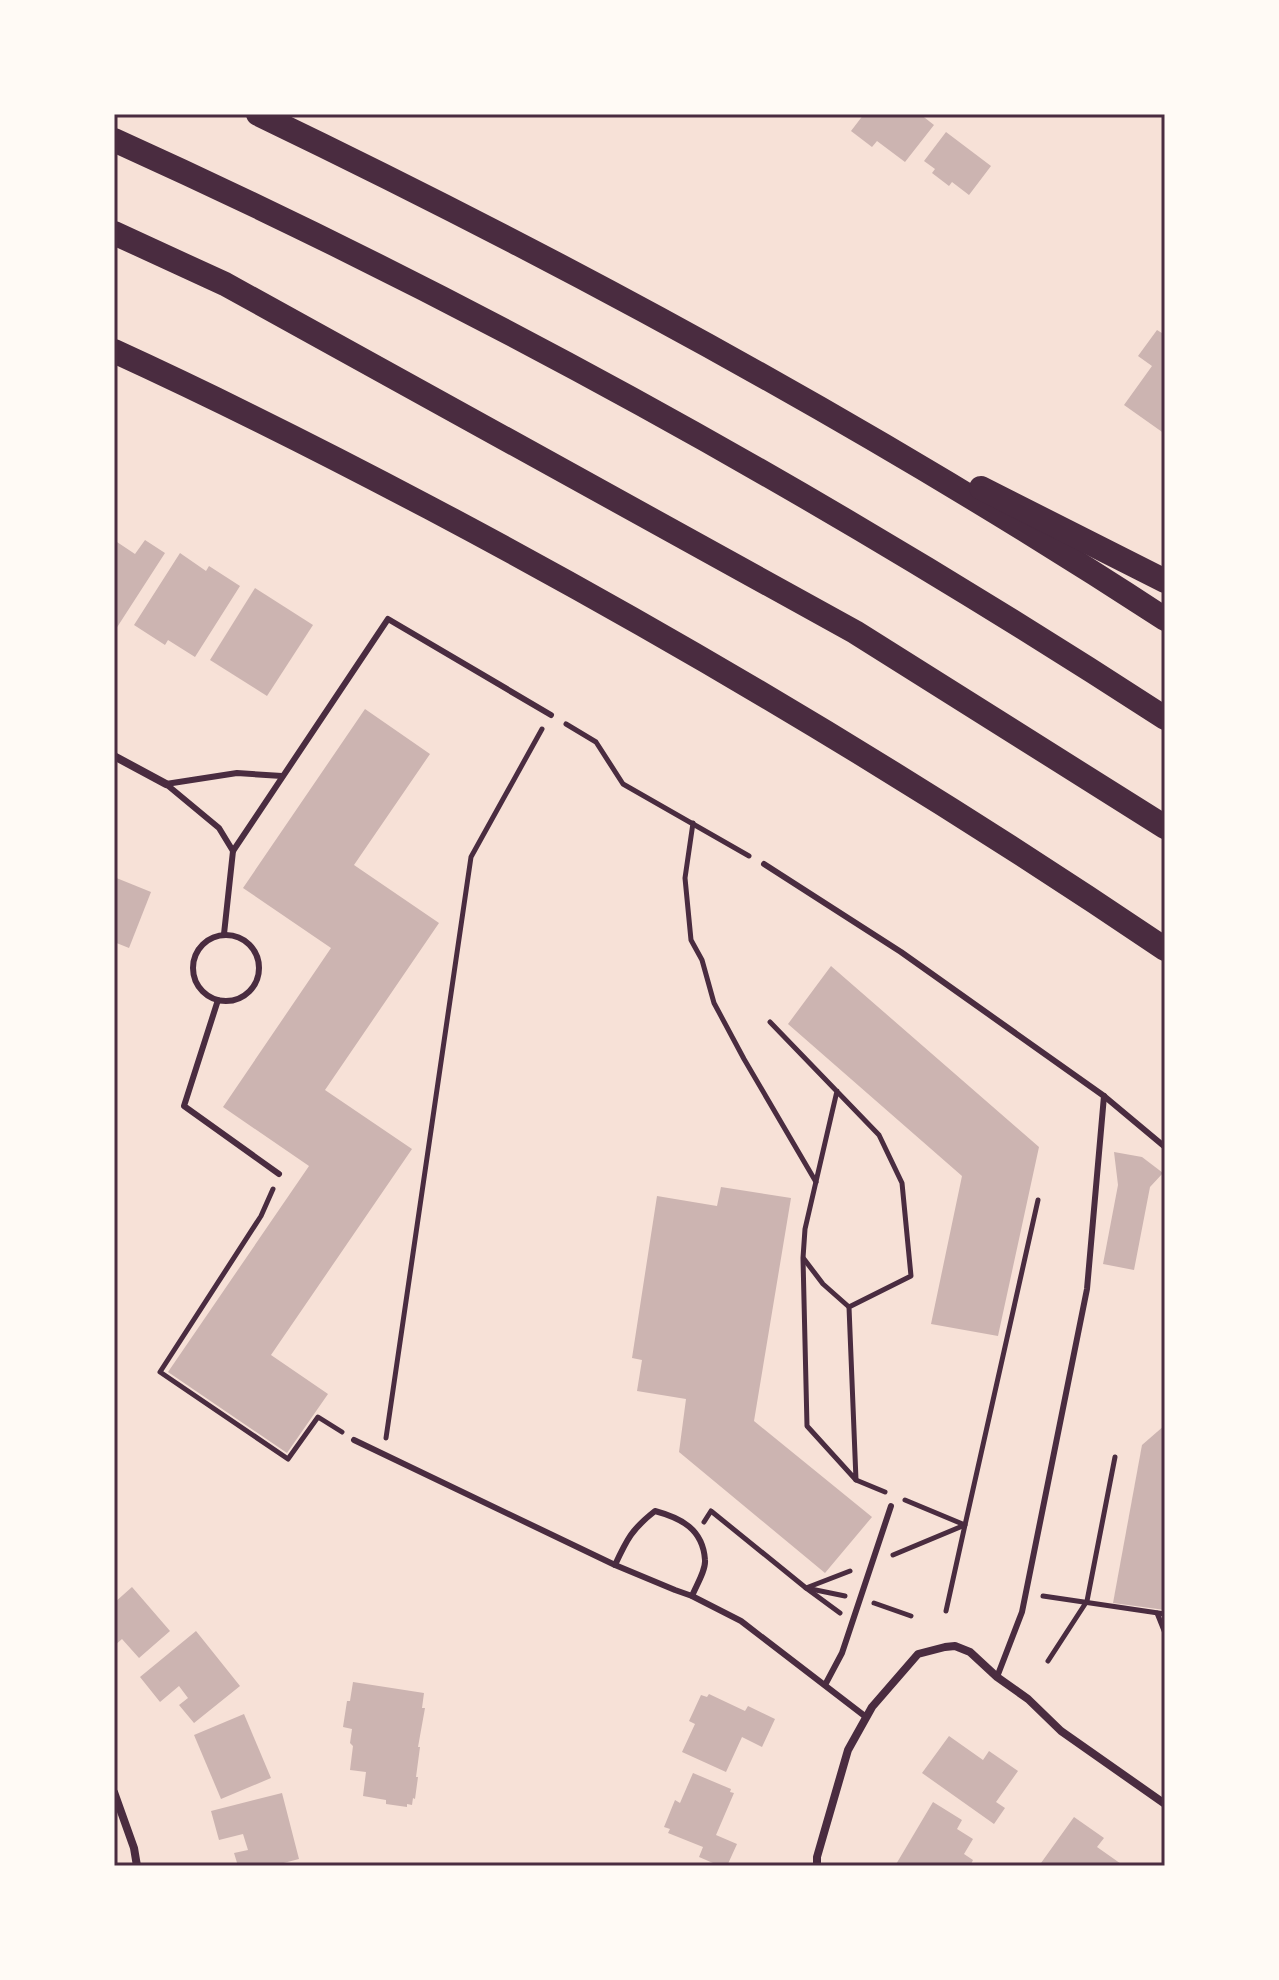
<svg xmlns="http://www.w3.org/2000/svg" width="1279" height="1980" font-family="'Archivo Narrow',sans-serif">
  <rect width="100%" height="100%" fill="#f7e1d7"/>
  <!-- building -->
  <g fill="#ccb4b1">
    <polygon points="864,114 920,114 934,125 905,162 877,141 872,147 851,131"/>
    <polygon points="946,132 991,166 969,195 952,182 949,186 932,173 935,169 924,161"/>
    <polygon points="1157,330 1165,335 1165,434 1124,405 1152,366 1138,356"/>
    <polygon points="114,540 135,554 145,540 165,553 114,632"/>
    <polygon points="180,553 206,571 209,566 240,586 195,657 168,640 165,645 134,625"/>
    <polygon points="255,588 313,625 267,696 210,660"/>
    <polygon points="365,709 430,754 354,865 439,923 325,1090 412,1149 271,1355 328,1394 287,1453 168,1372 309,1166 223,1107 331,948 243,888"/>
    <polygon points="114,877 151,892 129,948 114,942"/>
    <polygon points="831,966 1039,1147 998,1336 931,1324 962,1176 788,1024"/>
    <polygon points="1114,1152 1142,1157 1163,1173 1150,1187 1134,1270 1103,1264 1118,1185"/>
    <polygon points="721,1187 791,1198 754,1421 872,1517 825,1573 679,1452 686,1399 637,1391 642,1360 632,1358 657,1196 717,1206"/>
    <polygon points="1165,1425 1165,1610 1113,1603 1142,1445"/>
    <polygon points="132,1587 170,1631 139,1658 122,1639 114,1646 114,1603"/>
    <polygon points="196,1631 240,1686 194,1723 179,1705 188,1698 179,1686 160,1702 140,1677"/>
    <polygon points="353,1682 424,1693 422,1708 425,1708 418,1747 420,1747 416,1777 418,1777 415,1799 413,1798 412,1805 407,1804 407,1807 386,1804 386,1800 363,1796 366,1772 350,1770 353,1746 350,1743 352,1729 343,1727 347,1701 350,1701"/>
    <polygon points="709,1694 745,1711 748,1706 775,1719 762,1747 742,1737 726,1772 682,1752 695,1724 689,1721 701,1695 707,1697"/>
    <polygon points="244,1714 271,1778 221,1799 194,1735"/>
    <polygon points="949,1736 983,1760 989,1751 1018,1771 996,1802 1005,1808 994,1824 922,1773"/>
    <polygon points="693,1773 731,1789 730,1792 734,1793 716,1835 737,1844 727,1866 720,1866 699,1857 703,1847 668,1833 670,1829 664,1827 675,1800 680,1803"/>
    <polygon points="282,1793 299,1859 272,1866 238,1866 234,1853 248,1850 243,1834 219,1840 211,1811"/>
    <polygon points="933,1802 962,1820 957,1829 973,1839 964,1854 973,1860 970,1866 895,1866"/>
    <polygon points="1074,1817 1104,1838 1097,1847 1124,1866 1044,1866 1041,1863"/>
  </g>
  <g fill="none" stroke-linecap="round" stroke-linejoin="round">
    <!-- path -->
    <g stroke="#4a2c40" stroke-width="5">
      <polyline points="566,724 596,742 623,784 749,856"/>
      <polyline points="693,823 685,878 691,940 702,960 714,1003 744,1059 816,1182"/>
      <polyline points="770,1022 879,1135 902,1183 911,1276 849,1307 856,1480 807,1426 803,1258 805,1229 837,1091"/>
      <polyline points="273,1189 261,1216 160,1372 288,1459 318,1417 342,1432"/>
      <polyline points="804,1259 823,1284 849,1307"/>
      <polyline points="386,1438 471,857 542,729"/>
      <polyline points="856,1480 885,1492"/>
      <polyline points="905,1500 965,1525 946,1611"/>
      <polyline points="704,1522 711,1511 806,1588 845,1596"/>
      <polyline points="893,1555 965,1525 1038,1200"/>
      <polyline points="1043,1596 1165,1614"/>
      <polyline points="874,1603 911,1616"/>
      <polyline points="840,1613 806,1588 850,1571"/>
      <polyline points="1157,1613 1165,1633"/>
      <polyline points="1048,1661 1087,1601 1115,1457"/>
    </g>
    <!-- service -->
    <g stroke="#4a2c40" stroke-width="6">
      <polyline points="166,784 237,773 282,776"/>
      <polyline points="166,784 219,828 233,851"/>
      <polyline points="764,864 901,952 1104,1096 1165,1147"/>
      <polyline points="224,934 233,851 388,619 551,715"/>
      <circle cx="226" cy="968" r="33"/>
      <polyline points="218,1000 184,1106 279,1174"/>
      <polyline points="354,1440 615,1565 675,1590 692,1596 741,1621 866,1717"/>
      <path d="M615 1565C627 1539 632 1529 655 1511 681 1518 703 1529 705 1560 706 1570 696 1586 692 1596"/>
      <polyline points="997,1677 1022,1612 1087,1289 1104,1096"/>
      <polyline points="825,1685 842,1653 891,1506"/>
    </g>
    <!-- minor -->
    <g stroke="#4a2c40" stroke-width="8">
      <polyline points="114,756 166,784"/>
      <polyline points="114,1792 134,1848 137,1866"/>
      <polyline points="817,1866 817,1857 848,1750 872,1707 918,1654 945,1647 955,1646 970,1652 997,1677 1028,1699 1061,1731 1165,1804"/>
    </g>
    <!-- motorway -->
    <g stroke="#4a2c40" stroke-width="24">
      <path d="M258 114C570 264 875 430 1165 619"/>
      <path d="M114 140C479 305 829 500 1165 718"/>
      <polyline points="114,233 225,284 855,632 1165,827"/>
      <path d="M114 351C221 400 326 453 430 508 683 642 928 789 1165 949"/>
      <polyline points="981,488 1165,581"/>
    </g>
  </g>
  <!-- border -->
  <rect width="1279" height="1980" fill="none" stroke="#fffaf5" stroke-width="232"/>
  <rect x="116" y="116" width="1047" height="1748" fill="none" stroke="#4a2c40" stroke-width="3"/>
</svg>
